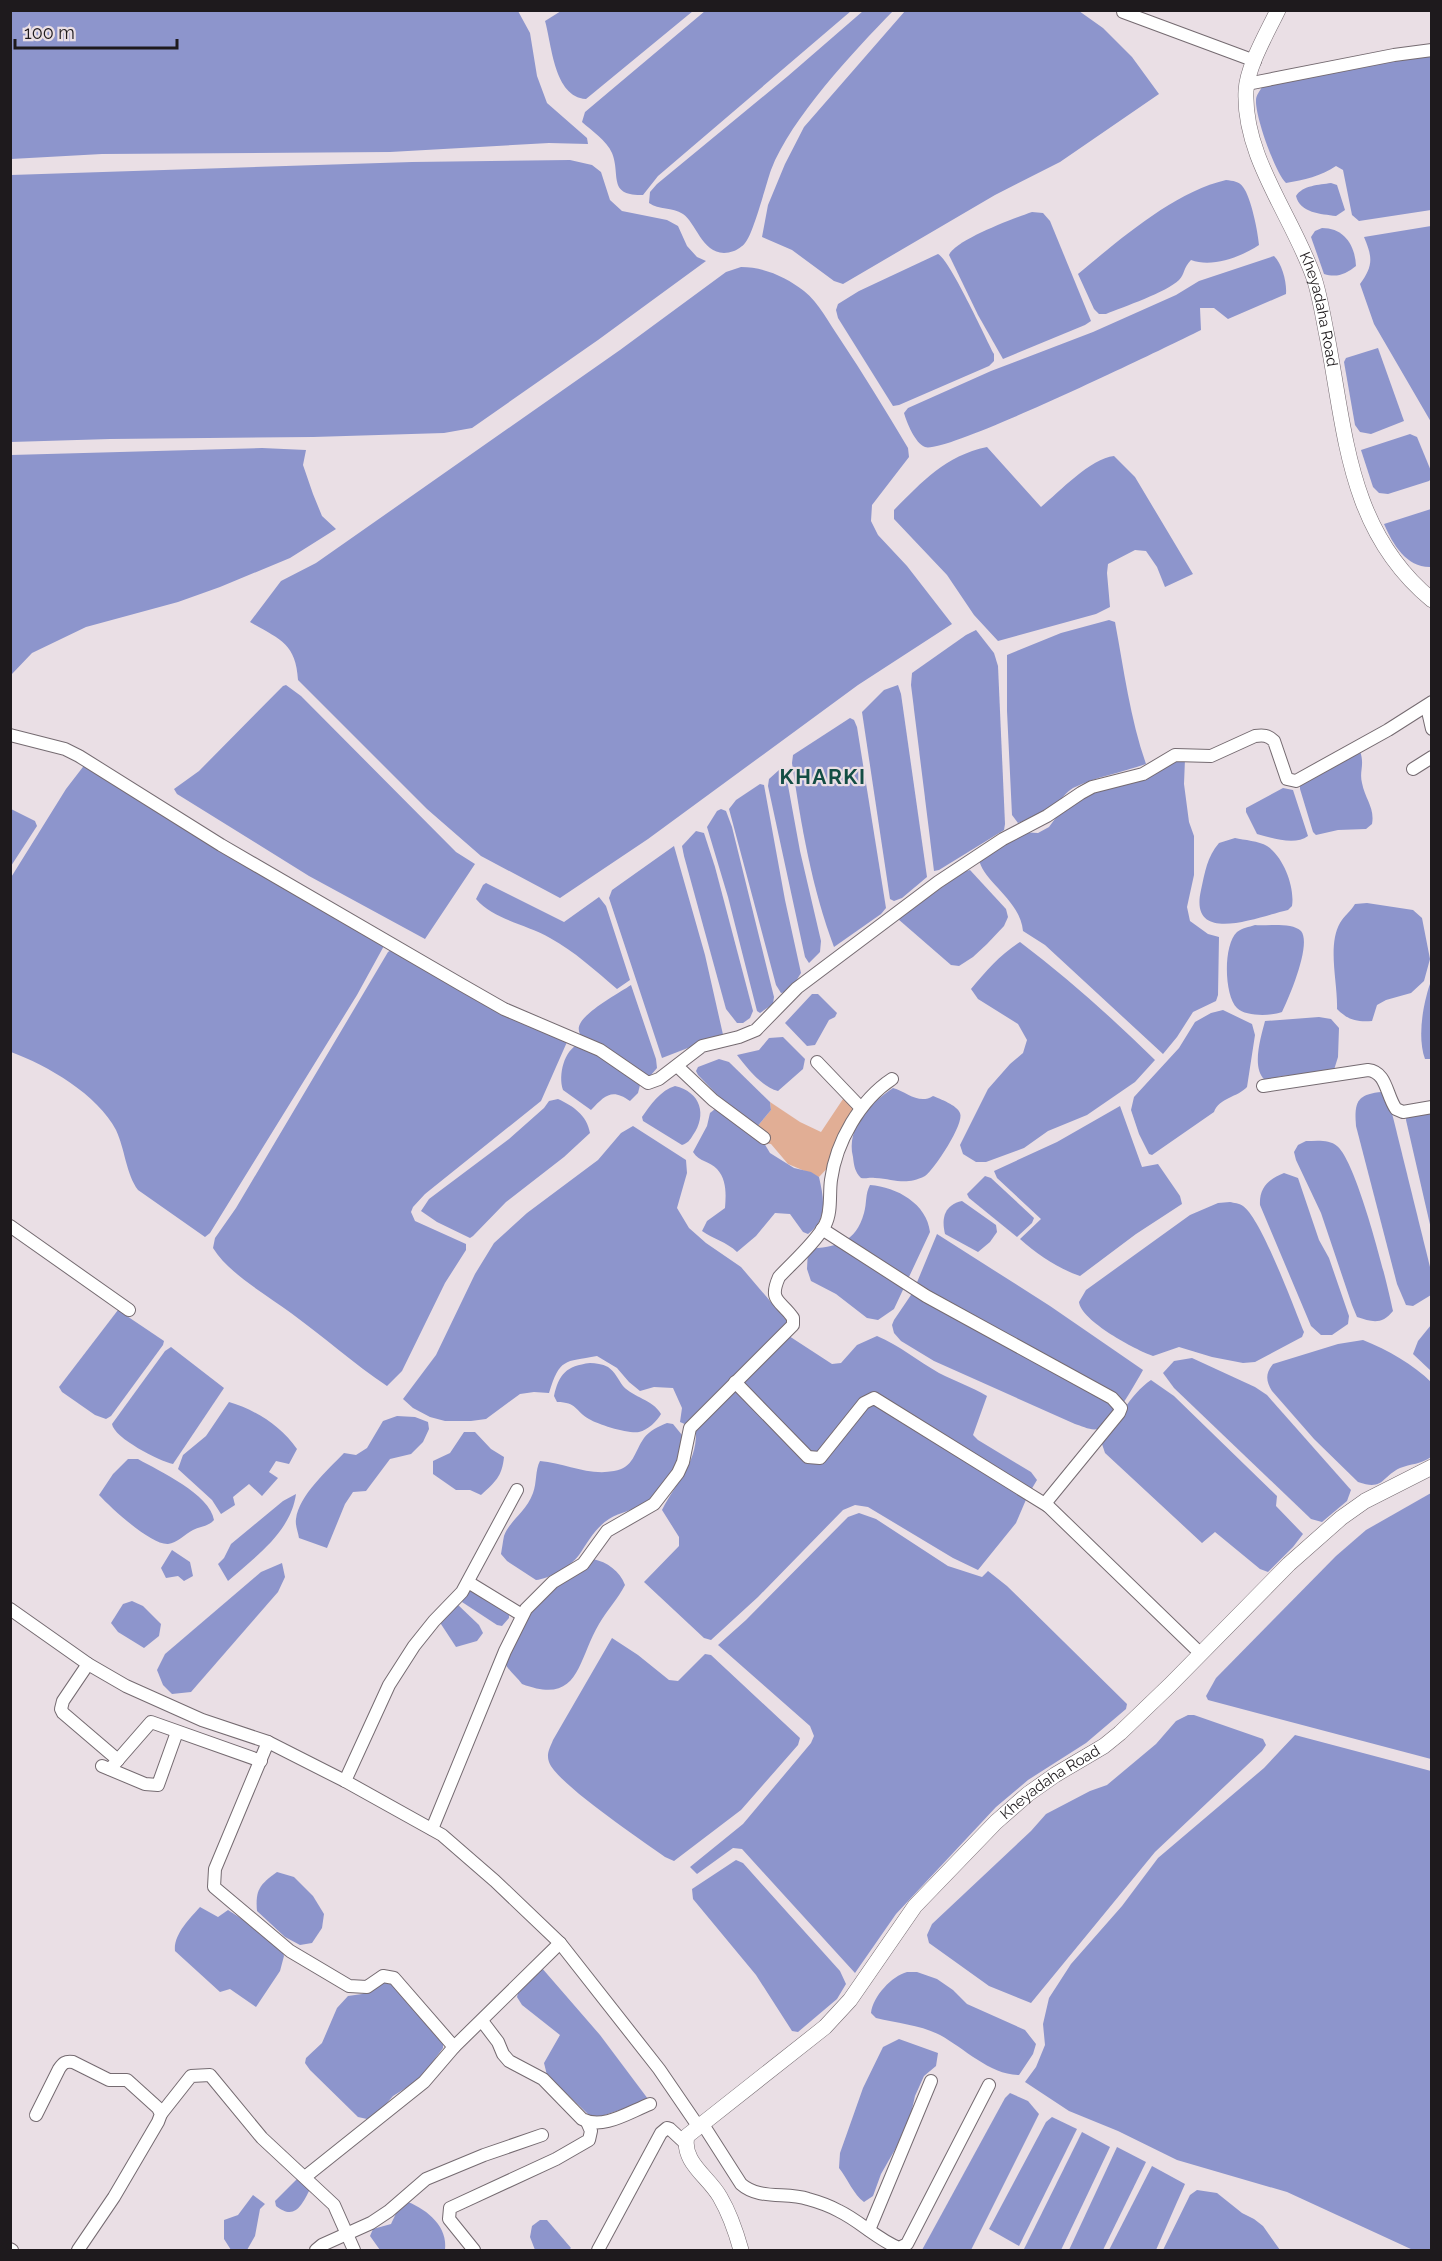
<svg xmlns="http://www.w3.org/2000/svg" width="1442" height="2261" font-family="Raleway,sans-serif">
  <rect width="100%" height="100%" fill="#eadfe5"/>
  <!-- green -->
  <polygon fill="#e1ae95" points="847,1093 861,1108 834,1161 819,1177 788,1164 771,1144 764,1143 756,1128 771,1110 770,1102 800,1122 821,1132"/>
  <!-- water -->
  <g fill="#8d95cc">
    <polygon points="10,11 518,11 530,33 537,76 547,103 587,138 588,144 549,143 390,152 102,154 11,159"/>
    <path d="M561 11V10L693 11 586 99C554 97 552 45 545 21Z"/>
    <path d="M705 11H851L658 176 643 195C607 196 621 175 612 153 607 141 591 130 582 122L585 112Z"/>
    <path d="M863 11H893C854 51 791 118 771 170 766 184 753 235 745 243 743 246 737 250 734 251 704 262 697 223 683 214 672 207 659 210 649 203L650 192 657 184 788 76Z"/>
    <polygon points="905,11 1079,11 1103,28 1132,57 1159,94 1060,162 995,195 843,284 834,281 792,250 762,237 768,205 785,164 804,127"/>
    <path d="M1431 55V210L1359 221 1352 215 1343 170 1336 166C1321 176 1304 180 1286 183 1275 172 1255 116 1256 100 1256 95 1260 91 1262 87L1374 62Z"/>
    <polygon points="570,160 592,165 601,172 610,200 622,211 667,220 678,226 687,246 697,257 706,261 598,340 472,428 444,433 313,437 110,439 11,442 11,175 412,162"/>
    <path d="M1226 180C1233 181 1239 181 1243 187 1251 197 1258 232 1259 245 1241 257 1212 268 1191 260 1183 268 1185 274 1179 280 1167 292 1123 307 1106 314H1099L1094 309 1078 274C1119 240 1174 192 1226 180Z"/>
    <path d="M1331 183 1337 185 1345 210 1336 216C1321 214 1300 213 1296 196 1303 185 1319 185 1331 183Z"/>
    <path d="M1032 212 1043 213 1050 221 1091 321 1085 325 1003 359 978 315 949 255C955 240 1015 218 1032 212Z"/>
    <path d="M1431 226H1432L1431 422 1374 324 1360 284C1373 266 1373 258 1364 237Z"/>
    <path d="M1322 228C1344 228 1355 245 1356 266 1346 274 1337 278 1324 274L1311 237 1315 231Z"/>
    <path d="M938 254C950 260 985 337 994 354V361L989 366 899 405 893 406 838 318 836 310 838 304 859 291Z"/>
    <path d="M1274 256C1282 264 1287 282 1286 294L1228 319 1214 308H1200L1201 330C1169 346 945 455 925 447 915 443 907 423 904 413L908 408 991 371 1093 332 1176 295 1199 281Z"/>
    <path d="M741 267C764 267 786 277 804 291 819 303 829 323 840 339 864 375 886 411 908 448L909 457 872 505 871 521 878 535 907 566 952 624 858 685 648 839 560 898 481 856 427 809 298 680C296 643 279 639 250 622L281 581 316 563 620 350 726 272Z"/>
    <polygon points="1378,348 1404,421 1371,434 1360,432 1355,425 1344,362 1346,358"/>
    <polygon points="1410,434 1417,437 1431,471 1431,479 1429,481 1388,494 1379,493 1373,487 1361,450"/>
    <path d="M987 447 1041 507C1059 492 1091 458 1114 456L1135 477 1193 574 1165 587 1157 567 1146 551 1135 550 1108 564 1107 573 1110 607 1096 614 998 641 974 615 947 575 894 519V510C923 481 945 456 987 447Z"/>
    <polygon points="262,448 306,450 303,465 313,494 322,516 336,529 290,558 220,587 178,602 86,627 32,653 11,675 11,455"/>
    <path d="M1431 509V567C1407 568 1393 545 1384 524Z"/>
    <path d="M1109 620 1115 622C1124 670 1130 718 1146 764 1121 773 1097 776 1073 788 1066 792 1062 799 1056 804 1044 812 1031 819 1018 823L1012 815 1007 711V655L1061 633Z"/>
    <polygon points="976,630 994,653 998,666 1005,824 1004,830 939,870 934,871 911,685 912,673 966,635"/>
    <polygon points="286,685 301,696 456,852 475,864 425,939 309,876 177,794 174,789 199,771 283,686"/>
    <polygon points="898,685 901,694 927,877 902,898 894,901 890,899 862,712 884,690"/>
    <path d="M850 718 854 720 857 727 886 908 881 914 834 947C812 889 801 825 792 763L793 755Z"/>
    <path d="M1360 751C1365 765 1359 771 1362 783 1365 799 1375 808 1372 824L1366 829 1338 830 1316 835 1313 832 1300 789V783Z"/>
    <path d="M1177 757 1185 759 1184 784 1189 822 1194 836V875L1187 907 1190 921 1208 934 1219 937 1218 995 1216 1001 1193 1012 1177 1037 1163 1054 1045 945 1023 931C1020 899 982 881 979 859L1020 832 1038 833 1049 827 1060 812 1084 795Z"/>
    <path d="M86 763 385 944 357 995 210 1233 205 1237 138 1190C126 1174 125 1149 116 1130 98 1095 47 1065 11 1052L10 879 66 789Z"/>
    <polygon points="785,769 800,851 821,941 820,952 809,963 805,957 768,786 769,779 779,770"/>
    <path d="M760 784 764 785 785 900 801 973C796 981 791 992 781 993L776 985 729 809 736 800Z"/>
    <path d="M1283 788 1293 790 1308 836C1295 846 1272 838 1257 834L1246 812V808Z"/>
    <polygon points="11,809 35,821 37,826 11,866"/>
    <polygon points="721,809 726,811 732,827 774,997 773,1004 760,1013 757,1011 728,897 707,827 717,811"/>
    <polygon points="696,831 704,833 715,867 753,1011 750,1018 743,1023 737,1023 726,1009 684,856 682,846"/>
    <path d="M1235 838C1244 840 1259 841 1267 846 1284 857 1295 888 1292 906L1288 910C1260 916 1188 947 1201 890 1205 872 1207 857 1219 843Z"/>
    <polygon points="674,846 705,955 724,1039 693,1046 662,1058 609,898 612,890"/>
    <polygon points="970,870 1006,909 1008,917 1004,926 987,944 973,957 959,966 951,965 898,919 963,872"/>
    <path d="M486 883 564 922 599 897 606 906 630 980 617 989C596 971 574 951 550 938 526 924 494 920 476 899L483 885Z"/>
    <path d="M1367 903 1413 910 1422 918 1430 959 1424 981 1411 993 1386 1000 1377 1005 1372 1021C1356 1022 1348 1020 1337 1009 1338 983 1327 946 1340 923 1344 916 1351 911 1355 904Z"/>
    <path d="M1255 925C1267 926 1292 922 1301 931 1312 944 1289 998 1282 1012 1272 1016 1246 1017 1237 1008 1224 995 1223 945 1237 932 1242 928 1249 927 1255 925Z"/>
    <path d="M1020 942C1068 978 1112 1018 1155 1060L1135 1082 1087 1115 1048 1131 1024 1148 986 1162H976L963 1154 960 1145 988 1089 1010 1064 1023 1053 1027 1040 1018 1024 978 999 971 989C986 971 1001 954 1020 942Z"/>
    <path d="M393 949 567 1042 541 1101 425 1194 413 1207 411 1212 415 1221 466 1244V1250L445 1283 402 1371 387 1386C354 1364 324 1337 291 1313 267 1295 229 1274 213 1248L215 1238 236 1208 388 952Z"/>
    <path d="M1431 981V1059H1425C1417 1037 1423 1003 1431 981Z"/>
    <path d="M631 985 656 1059 657 1068 651 1075 646 1076 582 1038C580 1034 577 1030 580 1024 586 1011 619 993 631 985Z"/>
    <polygon points="812,994 818,994 837,1013 835,1017 829,1020 815,1045 807,1046 785,1023"/>
    <path d="M1223 1010 1252 1024 1255 1035 1247 1087C1238 1097 1219 1098 1214 1112L1152 1155 1149 1154 1139 1134 1131 1110 1134 1097 1179 1048 1195 1022 1211 1013Z"/>
    <path d="M1319 1017 1331 1019 1339 1028 1338 1057 1333 1073 1282 1076 1265 1080C1251 1068 1261 1037 1265 1021Z"/>
    <path d="M783 1037 805 1059 803 1069 778 1091C762 1087 747 1068 737 1055L759 1050 769 1038Z"/>
    <path d="M579 1044 588 1047 640 1085 638 1093 630 1101C612 1088 605 1095 591 1110L563 1090C558 1075 564 1050 579 1044Z"/>
    <polygon points="719,1059 729,1062 770,1102 771,1110 756,1128 729,1107 698,1075 696,1071 698,1067"/>
    <path d="M675 1086C701 1092 707 1115 693 1135 690 1140 688 1143 682 1145L643 1121 642 1117C650 1105 661 1090 675 1086Z"/>
    <path d="M893 1088C907 1092 919 1105 933 1096 940 1099 957 1105 960 1113 965 1123 934 1170 925 1176 905 1186 895 1179 875 1178 869 1177 867 1179 861 1178 855 1172 854 1166 853 1157 846 1127 870 1104 893 1088Z"/>
    <path d="M1382 1092 1389 1101 1431 1271V1295L1413 1306 1406 1305 1397 1284 1356 1126C1354 1102 1357 1094 1382 1092Z"/>
    <path d="M558 1099C573 1106 587 1115 590 1133L564 1157 506 1202 473 1236 470 1238 437 1222 421 1211 429 1199 509 1139 544 1108 549 1101Z"/>
    <path d="M1120 1106 1142 1167 1158 1164 1180 1196 1182 1204 1136 1234 1080 1276C1057 1268 1038 1255 1020 1239L1041 1219 997 1178 994 1171 1057 1142Z"/>
    <polygon points="1431,1108 1431,1229 1406,1120 1407,1110"/>
    <path d="M715 1109 764 1143 770 1153 794 1168 811 1172 819 1177C824 1199 828 1219 808 1234L803 1232 790 1214 775 1213 756 1236 737 1252C727 1242 713 1239 702 1231L707 1221 725 1208C726 1195 727 1180 717 1169 710 1161 699 1162 693 1152L707 1126 710 1113Z"/>
    <path d="M633 1126 686 1160 687 1173 677 1208 689 1228 706 1243 741 1267 788 1322 709 1400 687 1425 680 1422 682 1408 673 1388 654 1387 640 1391 629 1382 617 1368 597 1356C564 1362 560 1358 549 1393L534 1392 520 1394 486 1419 471 1421H445L430 1417 413 1408 403 1399 436 1355 475 1274 494 1243 527 1213 598 1160 621 1133Z"/>
    <path d="M1306 1141C1316 1141 1329 1139 1337 1146 1357 1162 1387 1282 1393 1311 1382 1325 1372 1322 1357 1317L1352 1305 1321 1213 1296 1160 1294 1152 1298 1145Z"/>
    <path d="M1284 1173 1298 1178 1319 1240 1329 1258 1349 1316 1348 1324 1332 1335H1321L1311 1326 1260 1205C1259 1187 1269 1179 1284 1173Z"/>
    <polygon points="985,1176 991,1178 1034,1218 1032,1223 1017,1237 969,1198 967,1194"/>
    <path d="M870 1185C897 1187 927 1204 930 1232L894 1309 878 1320 867 1318 836 1294 811 1281 807 1269 808 1249C836 1247 856 1243 864 1213 867 1203 865 1194 870 1185Z"/>
    <path d="M962 1201 996 1225 997 1232 990 1242 978 1252 945 1234C941 1217 945 1205 962 1201Z"/>
    <path d="M1230 1202C1234 1203 1239 1203 1243 1206 1261 1218 1294 1308 1304 1332L1302 1337 1255 1362 1243 1363 1212 1357 1179 1347 1153 1356C1136 1350 1081 1321 1079 1302L1086 1290 1190 1215 1218 1203Z"/>
    <path d="M937 1234 1050 1306 1143 1370C1135 1384 1113 1425 1098 1429 1091 1431 1082 1426 1075 1424L934 1361 901 1341 894 1333 892 1325 894 1320 913 1292Z"/>
    <polygon points="118,1310 164,1341 163,1345 111,1416 106,1419 95,1415 62,1392 59,1387"/>
    <polygon points="1431,1325 1431,1371 1413,1354 1418,1341"/>
    <path d="M789 1336 832 1364 841 1363 857 1345 877 1336C899 1345 918 1361 939 1373 955 1381 972 1387 987 1396L973 1435 978 1440 1031 1472 1037 1480 1028 1495 1016 1523 978 1570 953 1558 868 1507 855 1505 843 1510 758 1597 711 1640 704 1638 644 1582 679 1546V1537L662 1510C676 1482 697 1464 696 1431L710 1417 722 1399Z"/>
    <path d="M1363 1340C1388 1350 1413 1364 1432 1383L1431 1457C1422 1464 1410 1464 1400 1468 1381 1477 1384 1491 1358 1482L1314 1439 1272 1391C1266 1381 1265 1374 1273 1364L1338 1344Z"/>
    <path d="M171 1347 224 1388 173 1464C159 1461 114 1438 112 1424L165 1351Z"/>
    <polygon points="1192,1358 1255,1387 1267,1395 1351,1490 1347,1501 1322,1522 1311,1519 1174,1388 1163,1373 1174,1361"/>
    <path d="M590 1363C596 1363 602 1364 608 1367 615 1372 618 1379 623 1386 634 1398 652 1399 661 1414 657 1421 648 1430 639 1432 629 1434 599 1425 589 1419 575 1411 577 1402 557 1402L554 1396C559 1374 566 1366 590 1363Z"/>
    <path d="M1151 1380 1174 1396 1277 1496 1276 1506 1303 1534 1293 1547 1268 1572 1260 1569 1215 1532 1202 1543 1105 1453 1102 1444C1116 1423 1130 1394 1151 1380Z"/>
    <path d="M229 1402C256 1410 281 1426 297 1449L289 1464 276 1461 269 1472 278 1478 262 1496 249 1484 233 1497 235 1505 221 1514 212 1500 178 1469 183 1455 206 1436Z"/>
    <path d="M397 1416 415 1417 428 1422 429 1429 423 1442 411 1454 390 1459 366 1491 353 1492 345 1504 327 1548 299 1538C298 1532 295 1525 296 1519 299 1495 328 1470 344 1453L356 1455 367 1448 383 1421Z"/>
    <path d="M667 1423 673 1424 682 1435C685 1457 665 1489 647 1502 635 1510 620 1512 609 1519 595 1528 588 1542 579 1555 571 1566 549 1579 536 1580L507 1561 501 1554C502 1548 503 1541 504 1536 510 1520 526 1512 533 1493 537 1483 535 1470 540 1461 565 1463 588 1476 614 1471 634 1468 634 1452 644 1438 649 1431 659 1426 667 1423Z"/>
    <path d="M464 1432H475L491 1449 504 1457C502 1477 495 1482 481 1495L470 1490H456L433 1474V1461L450 1453Z"/>
    <path d="M128 1459H138C159 1471 210 1494 214 1520 208 1527 200 1526 193 1530 185 1534 177 1543 168 1544 151 1545 111 1508 99 1495L113 1474Z"/>
    <polygon points="1431,1493 1431,1759 1208,1700 1206,1696 1216,1678 1336,1556 1366,1530"/>
    <path d="M296 1494C291 1532 255 1557 228 1581L218 1564 224 1558 231 1544 283 1501Z"/>
    <polygon points="859,1513 876,1519 948,1566 982,1577 988,1571 1007,1586 1127,1704 1126,1709 1086,1743 1028,1780 996,1807 896,1914 855,1973 742,1849 733,1848 697,1874 690,1867 743,1824 811,1743 814,1736 810,1726 718,1645 746,1620 848,1517"/>
    <polygon points="172,1550 190,1562 193,1576 184,1581 178,1576 166,1578 161,1568"/>
    <path d="M593 1559C607 1562 620 1571 625 1585 618 1599 607 1610 599 1624 577 1661 580 1706 522 1684 517 1677 507 1670 505 1662L533 1604Z"/>
    <polygon points="282,1563 285,1577 278,1592 191,1692 172,1694 163,1685 157,1670 165,1654 261,1572"/>
    <polygon points="469,1583 509,1606 509,1618 502,1626 497,1625 462,1602"/>
    <polygon points="132,1601 143,1606 161,1624 159,1636 144,1648 118,1632 111,1623 123,1604"/>
    <polygon points="456,1603 479,1625 483,1633 477,1641 456,1647 439,1621"/>
    <path d="M612 1638 638 1655 669 1680 678 1681 705 1654 711 1655 800 1738 798 1745 741 1810 674 1861 665 1857C643 1841 556 1783 549 1762 546 1754 550 1748 553 1740Z"/>
    <polygon points="1188,1715 1194,1715 1263,1739 1266,1745 1262,1751 1155,1852 1031,2003 989,1986 929,1943 927,1935 932,1924 1031,1831 1046,1814 1090,1791 1107,1785 1156,1744 1176,1721"/>
    <polygon points="1295,1735 1431,1771 1431,2250 1413,2250 1287,2192 1177,2160 1118,2131 1069,2111 1025,2082 1036,2067 1045,2045 1043,2024 1049,1998 1071,1964 1122,1906 1158,1858 1264,1768"/>
    <polygon points="736,1860 743,1863 840,1971 846,1984 837,1999 798,2032 792,2031 756,1975 693,1899 692,1889"/>
    <path d="M277 1872 294 1877 313 1896 324 1914 322 1928 312 1943 300 1945 285 1937 257 1911C255 1890 260 1884 277 1872Z"/>
    <path d="M200 1907 218 1917 228 1910 279 1943 284 1956 280 1971 256 2007 230 1989 220 1992 175 1951C173 1935 190 1918 200 1907Z"/>
    <polygon points="541,1967 600,2035 648,2099 640,2103 599,2117 589,2115 547,2075 544,2063 560,2035 522,2005 517,1997 520,1986"/>
    <path d="M907 1972H917L937 1979 953 1990 967 2004 1025 2030 1036 2044 1033 2054 1019 2075C990 2075 964 2048 940 2035 921 2025 896 2023 876 2018L871 2013C873 1996 892 1976 907 1972Z"/>
    <polygon points="387,1979 443,2042 443,2048 420,2079 393,2096 378,2113 367,2119 358,2117 310,2070 305,2063 306,2058 322,2043 337,2008 348,1996 362,1994"/>
    <path d="M899 2039 938 2053 936 2066 924 2076 915 2096 908 2127 881 2174 873 2196 864 2202C854 2195 847 2178 839 2168L840 2153 863 2088 883 2047Z"/>
    <polygon points="1010,2093 1028,2101 1039,2114 971,2250 922,2250 1005,2098"/>
    <polygon points="1052,2117 1077,2129 1019,2246 989,2229 1046,2122"/>
    <polygon points="1082,2132 1110,2147 1061,2250 1026,2250 1024,2249"/>
    <polygon points="1117,2147 1146,2162 1103,2250 1069,2250"/>
    <polygon points="1152,2166 1185,2184 1156,2250 1109,2250"/>
    <path d="M300 2176 310 2189C302 2205 295 2221 276 2206L275 2201Z"/>
    <polygon points="1197,2190 1217,2193 1242,2213 1254,2219 1263,2226 1280,2250 1163,2250 1190,2195"/>
    <polygon points="253,2195 265,2204 260,2209 255,2236 247,2250 231,2250 224,2239 224,2220 238,2215"/>
    <path d="M408 2202C428 2210 448 2227 445 2250H380L370 2236 373 2229 391 2224 399 2207Z"/>
    <polygon points="540,2220 547,2220 571,2248 569,2250 535,2250 530,2237 532,2226"/>
  </g>
  <g fill="none" stroke-linecap="round" stroke-linejoin="round">
    <defs>
      <g id="minor">
        <polyline points="1123,12 1255,61"/>
        <polyline points="1247,84 1394,55 1432,50"/>
        <polyline points="1427,707 1432,729"/>
        <path d="M10 735 65 749 79 756 221 845 462 985 504 1009 600 1050 648 1083 659 1079 702 1046 739 1037 756 1030 797 988 938 882 1003 839 1047 816 1081 793 1092 787 1143 774 1175 755 1211 756 1255 736C1263 735 1268 735 1274 741L1287 779 1296 781 1388 730 1432 702"/>
        <polyline points="1413,769 1432,757"/>
        <polyline points="817,1062 861,1108"/>
        <polyline points="677,1066 713,1100 764,1138"/>
        <path d="M1263 1086 1368 1070C1387 1072 1386 1095 1396 1109L1403 1112 1432 1107"/>
        <polyline points="10,1226 129,1310"/>
        <polyline points="822,1229 926,1296 1112,1398 1121,1408 1119,1413 1047,1501 1048,1506 1201,1654"/>
        <polyline points="735,1382 808,1457 820,1458 864,1403 874,1398 1048,1506"/>
        <polyline points="468,1582 522,1615"/>
        <polyline points="10,1609 88,1664 126,1686 202,1720 268,1742 345,1781 442,1835 495,1881 560,1943 659,2069 698,2126"/>
        <polyline points="88,1664 63,1701 61,1709 63,1713 118,1760"/>
        <polyline points="268,1742 215,1869 214,1887 290,1951 349,1986 367,1987 383,1976 394,1978 454,2047"/>
        <polyline points="102,1766 145,1784 158,1785 177,1732"/>
        <polyline points="110,1769 151,1722 261,1761"/>
        <polyline points="345,1781 389,1685 414,1646 434,1621 462,1592 517,1490"/>
        <path d="M432 1829 505 1651 526 1609 553 1582 583 1564 607 1531 654 1504 678 1473 683 1462 690 1428 793 1325V1318C781 1300 768 1302 779 1277 793 1262 815 1243 825 1225 832 1212 829 1194 831 1180 836 1142 860 1100 892 1079"/>
        <path d="M482 2021 498 2042 503 2054 509 2061 543 2079 582 2119C603 2130 629 2112 650 2104"/>
        <polyline points="161,2114 191,2076 210,2075 262,2138 334,2205 354,2250"/>
        <path d="M36 2115 59 2069C63 2063 65 2061 73 2062L109 2080H127L158 2108 161 2114 158 2122 114 2197 78 2250"/>
        <path d="M702 2123 741 2184C759 2200 786 2192 808 2199 819 2202 830 2206 839 2211 860 2221 878 2240 899 2248L907 2244 989 2085"/>
        <polyline points="305,2177 424,2082 454,2047 560,1943"/>
        <polyline points="869,2230 931,2081"/>
        <polyline points="10,2249 12,2250"/>
        <polyline points="316,2250 322,2245 371,2223 389,2211 426,2179 484,2155 542,2135"/>
        <polyline points="474,2250 449,2219 450,2208 556,2159 589,2140 591,2131 587,2122"/>
        <polyline points="598,2250 661,2133 667,2128 670,2129 685,2143"/>
      </g>
      <g id="major">
        <path id="s1" d="M1278 10C1267 33 1247 67 1246 91 1243 157 1293 217 1314 278 1320 296 1323 317 1327 336 1346 434 1348 531 1432 600"/>
        <path id="s2" d="M741 2250C736 2232 730 2214 720 2197 709 2177 681 2162 687 2136L825 2027 850 2000 915 1906 996 1822 1028 1794 1055 1775 1104 1746 1120 1733 1170 1685 1289 1564 1341 1518 1365 1501 1432 1467"/>
      </g>
    </defs>
    <!-- minor casing -->
    <use href="#minor" stroke="#756b71" stroke-width="14"/>
    <!-- major casing -->
    <use href="#major" stroke="#756b71" stroke-width="16"/>
    <!-- minor -->
    <use href="#minor" stroke="#fff" stroke-width="12"/>
    <!-- major -->
    <use href="#major" stroke="#fff" stroke-width="15"/>
  </g>
  <g text-anchor="middle" dominant-baseline="central" stroke-width="4.5" stroke-linejoin="round" paint-order="stroke">
    <!-- street labels -->
    <g font-size="15" fill="#1e1a1d" stroke="#eadfe5">
      <text stroke="none"><textPath href="#s1" startOffset="320">Kheyadaha Road</textPath></text>
      <text stroke="none"><textPath href="#s2" startOffset="640">Kheyadaha Road</textPath></text>
    </g>
    <!-- district labels -->
    <g font-size="21" font-weight="bold" letter-spacing="1.5" fill="#134d44" stroke="#eadfe5">
      <text x="823" y="776">KHARKI</text>
    </g>
  </g>
  <!-- border -->
  <rect width="1442" height="2261" fill="none" stroke="#1e1a1d" stroke-width="24"/>
  <!-- scale -->
  <path d="M15 39v9h162v-9" fill="none" stroke="#1e1a1d" stroke-width="3"/>
  <text x="24" y="39" font-size="18" fill="#1e1a1d" stroke="#eadfe5" stroke-width="4.5" paint-order="stroke">100 m</text>
</svg>
